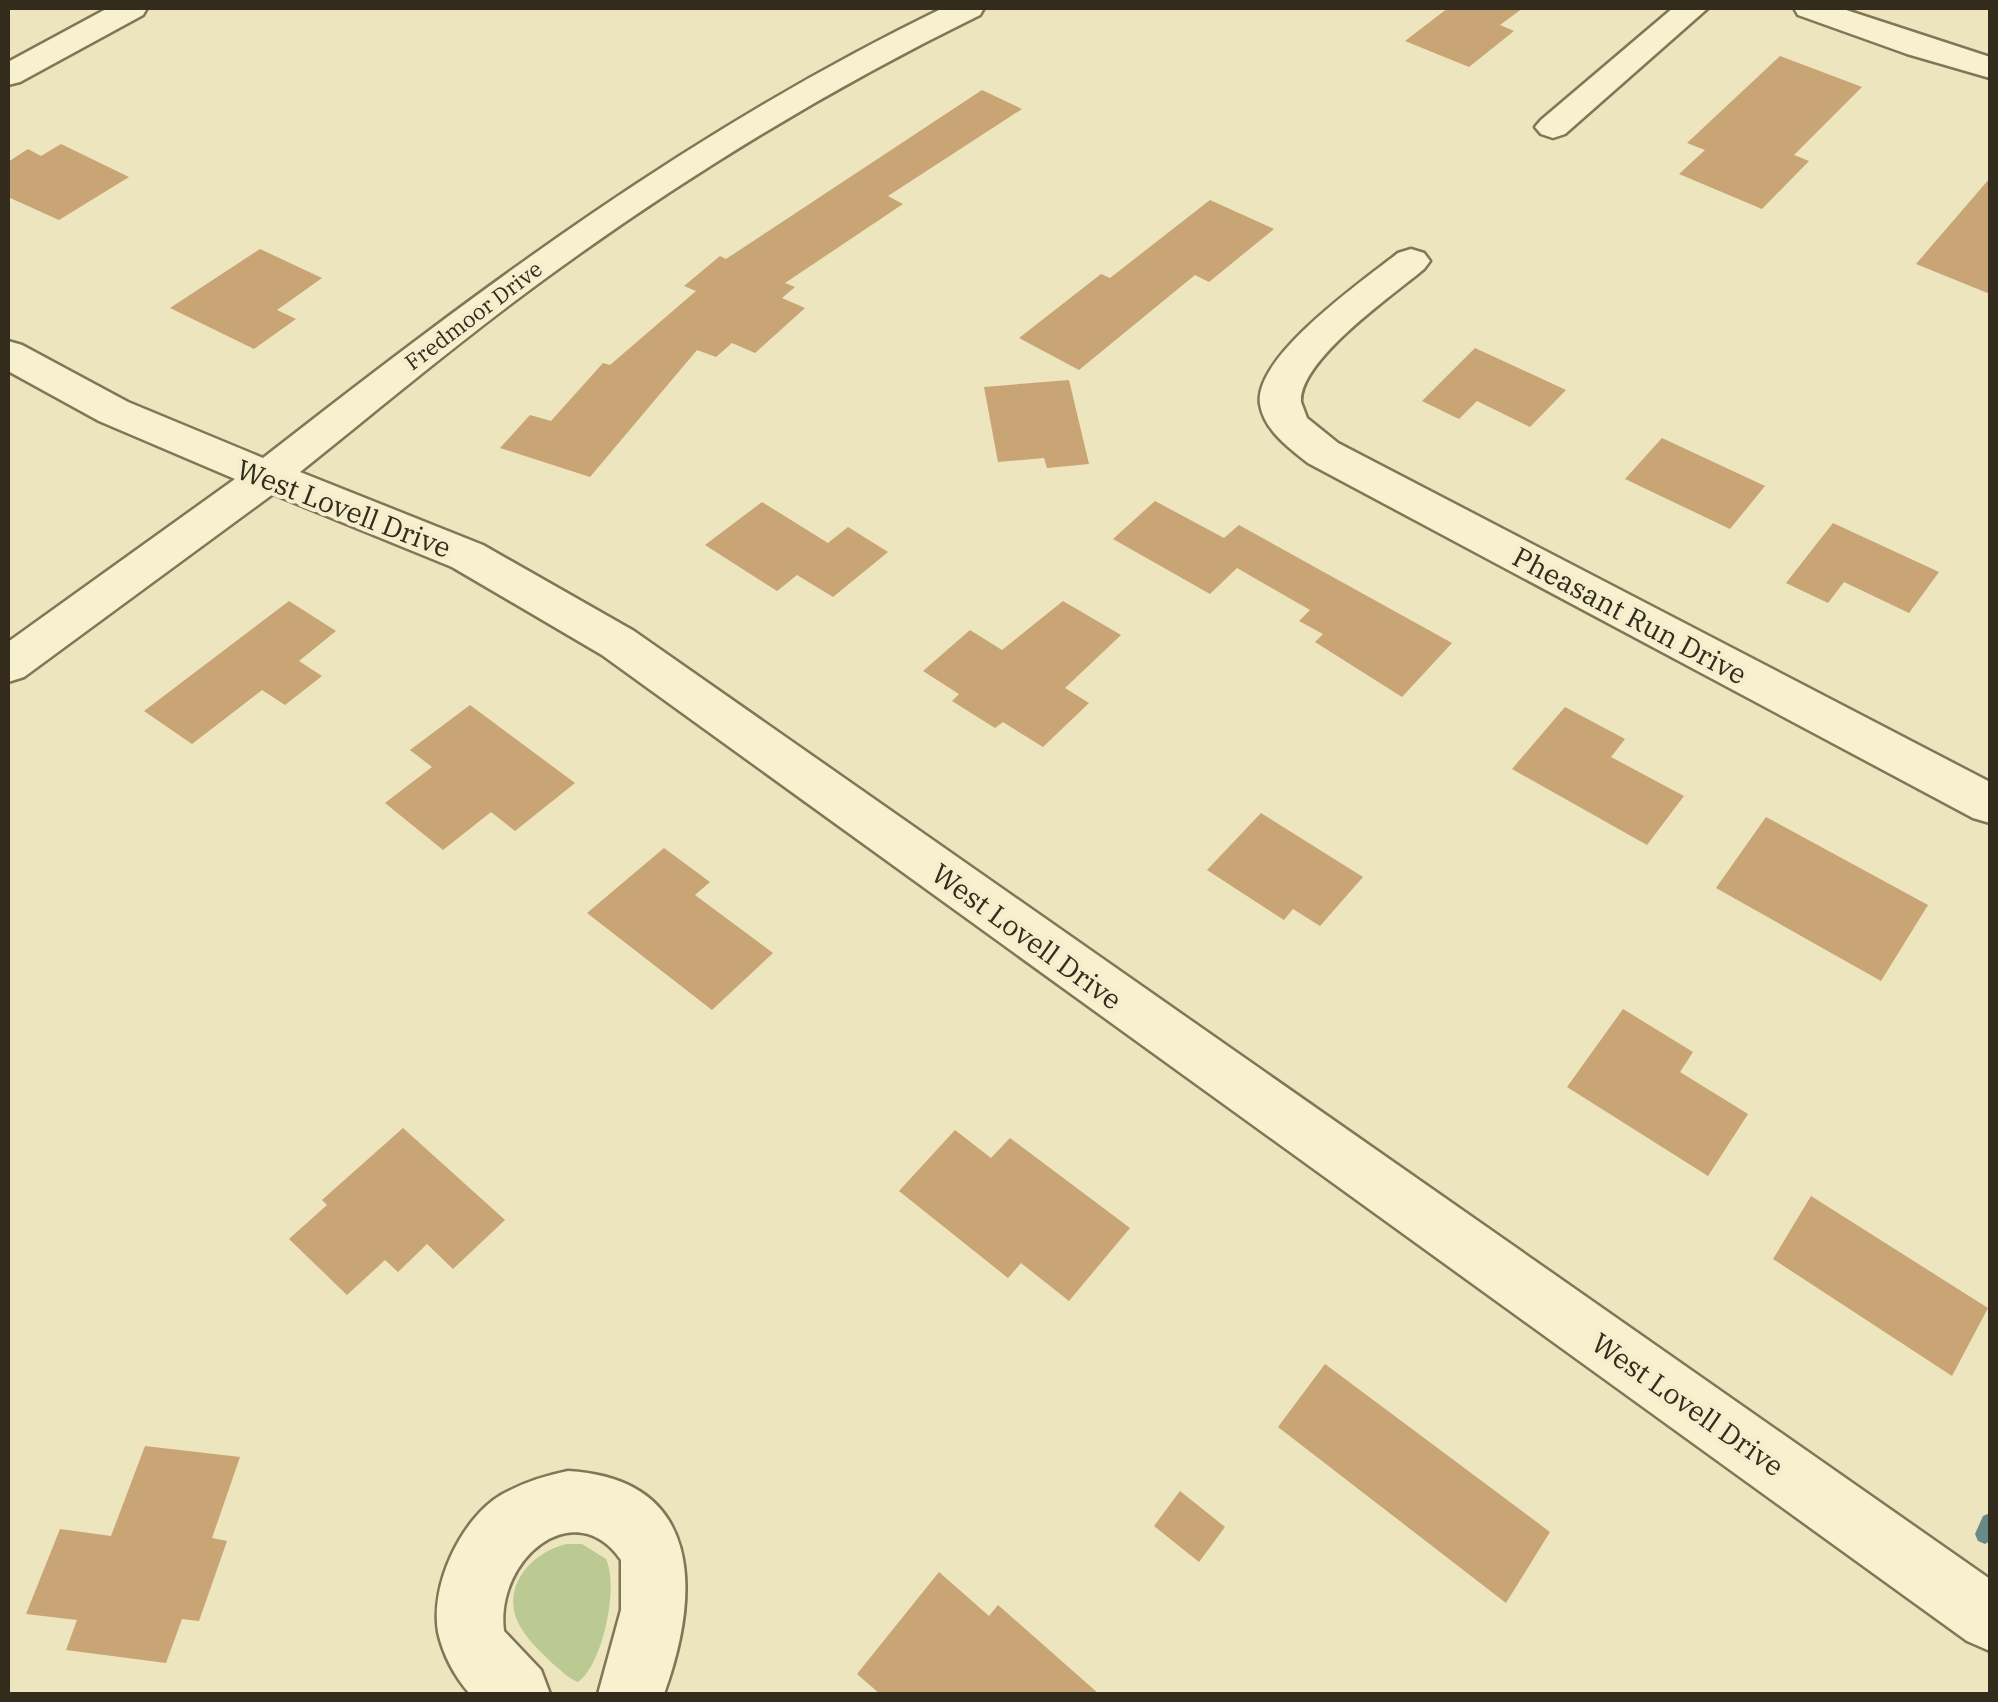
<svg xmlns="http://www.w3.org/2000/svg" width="1998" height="1702" font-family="'IBM Plex Serif',serif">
  <rect width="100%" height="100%" fill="#ece5be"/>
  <!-- green -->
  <path fill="#bbc993" d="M567 1544H582L606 1559C619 1587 603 1664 578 1682 567 1678 561 1670 552 1663 539 1650 524 1637 517 1620 502 1584 534 1551 567 1544Z"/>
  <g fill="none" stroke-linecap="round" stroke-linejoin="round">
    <!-- stream -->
    <polygon fill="#698b87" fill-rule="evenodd" points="1990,1513 1990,1541 1985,1544 1978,1541 1975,1534 1983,1516"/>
  </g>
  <!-- building -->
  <g fill="#c9a475">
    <polygon points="1448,8 1523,8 1500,25 1514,31 1469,67 1405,41"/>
    <polygon points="1780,56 1862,87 1794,155 1809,161 1762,209 1679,174 1705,150 1687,143"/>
    <polygon points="982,90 1022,109 888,196 903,204 785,283 795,287 782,298 805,308 755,353 732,343 716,357 697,350 590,477 500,448 530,415 551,421 603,363 610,365 696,291 684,286 720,256 726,259"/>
    <polygon points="61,144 129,177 59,220 8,197 8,162 28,149 41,156"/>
    <polygon points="1990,178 1990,294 1916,264"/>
    <polygon points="1210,200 1274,229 1209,282 1195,275 1079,370 1019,338 1101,274 1110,278"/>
    <polygon points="260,249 322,278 277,310 296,319 254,349 170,308"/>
    <polygon points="1475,348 1566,390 1530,427 1477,401 1459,419 1422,401"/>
    <polygon points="1069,380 1089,464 1047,468 1044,458 998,462 984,387"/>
    <polygon points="1662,438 1765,486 1730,529 1625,479"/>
    <polygon points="1155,501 1224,538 1239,525 1452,643 1402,697 1315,642 1323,634 1299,621 1310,610 1237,568 1210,594 1113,539"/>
    <polygon points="762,502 828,543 848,527 888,552 833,597 797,575 777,591 705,545"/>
    <polygon points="1833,523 1939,572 1909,613 1844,582 1828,603 1786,583"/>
    <polygon points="289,601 336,631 299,661 322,676 285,705 262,690 192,744 144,711"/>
    <polygon points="1063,601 1121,635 1065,688 1089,703 1043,747 1003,722 995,728 952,701 959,694 923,671 970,630 1002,650"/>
    <polygon points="470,705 575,783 515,831 491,812 443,850 385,803 432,767 410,750"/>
    <polygon points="1565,707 1625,739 1611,757 1684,796 1647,845 1512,769"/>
    <polygon points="1261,813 1363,877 1320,926 1293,909 1284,920 1207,870"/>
    <polygon points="1766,817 1928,905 1881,981 1716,888"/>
    <polygon points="664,848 710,882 695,895 773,953 712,1010 587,913"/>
    <polygon points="1623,1009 1693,1052 1680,1072 1748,1114 1708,1176 1567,1087"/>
    <polygon points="403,1128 505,1220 453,1269 427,1244 398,1272 385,1260 347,1295 289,1239 327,1205 322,1200"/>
    <polygon points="955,1130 991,1158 1010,1138 1130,1228 1069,1301 1021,1263 1008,1278 899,1191"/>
    <polygon points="1811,1196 1988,1308 1952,1376 1773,1259"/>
    <polygon points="1325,1364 1550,1532 1506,1603 1278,1427"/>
    <polygon points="145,1446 240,1457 212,1538 227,1541 199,1621 182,1619 166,1663 66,1650 77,1620 26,1614 60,1529 111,1536"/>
    <polygon points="1180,1491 1225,1527 1199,1562 1154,1526"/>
    <polygon points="939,1572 989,1616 998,1605 1099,1694 880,1694 857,1674"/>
  </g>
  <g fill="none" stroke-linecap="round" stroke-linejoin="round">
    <defs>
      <g id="street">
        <polygon points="108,8 147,8 143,15 20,82 8,85 8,62"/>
        <path d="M943 8H984L980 15C831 88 691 173 557 270 468 334 385 404 300 472L483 545 634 631 1990 1579V1651L1967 1641 602 655 452 567 273 494 24 677 8 682V642L235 479 99 421 8 371V341L22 345 128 402 263 458C482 287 691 130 943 8Z"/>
        <polygon points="1673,8 1708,8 1565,134 1553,138 1541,134 1535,127 1541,120"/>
        <polygon points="1794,8 1840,8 1990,57 1990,78 1907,54 1798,15"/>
        <path d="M1411 249 1424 253 1430 261 1424 269C1392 296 1299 360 1301 402L1307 418 1338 443 1990 782V823L1973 818 1308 463C1289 448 1264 430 1260 404 1253 357 1364 280 1398 253Z"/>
        <path d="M568 1471C704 1479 700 1594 664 1694H598L621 1610V1560C574 1493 495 1560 504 1631L541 1670 550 1694H470C455 1677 443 1655 438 1632 430 1585 461 1519 501 1495 522 1483 544 1476 568 1471Z"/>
      </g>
    </defs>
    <!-- street casing -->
    <use href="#street" stroke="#837557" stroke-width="5"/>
    <!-- street -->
    <use href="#street" fill="#f7f1d0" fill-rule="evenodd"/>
  </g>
  <g text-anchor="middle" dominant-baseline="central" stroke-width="8" stroke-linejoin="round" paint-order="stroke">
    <!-- far-street labels -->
    <g font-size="22" fill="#332b1c" stroke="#f4eecd">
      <text transform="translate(473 315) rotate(-37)">Fredmoor Drive</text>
    </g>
    <!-- street labels -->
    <g font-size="28" fill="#332b1c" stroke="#f4eecd">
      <text transform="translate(344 508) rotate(21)">West Lovell Drive</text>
      <text transform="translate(1630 615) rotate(28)">Pheasant Run Drive</text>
      <text transform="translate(1027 936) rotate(36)">West Lovell Drive</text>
      <text transform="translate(1688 1404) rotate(35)">West Lovell Drive</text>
    </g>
  </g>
  <!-- border -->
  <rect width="1998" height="1702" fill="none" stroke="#332b1c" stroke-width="20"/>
</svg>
